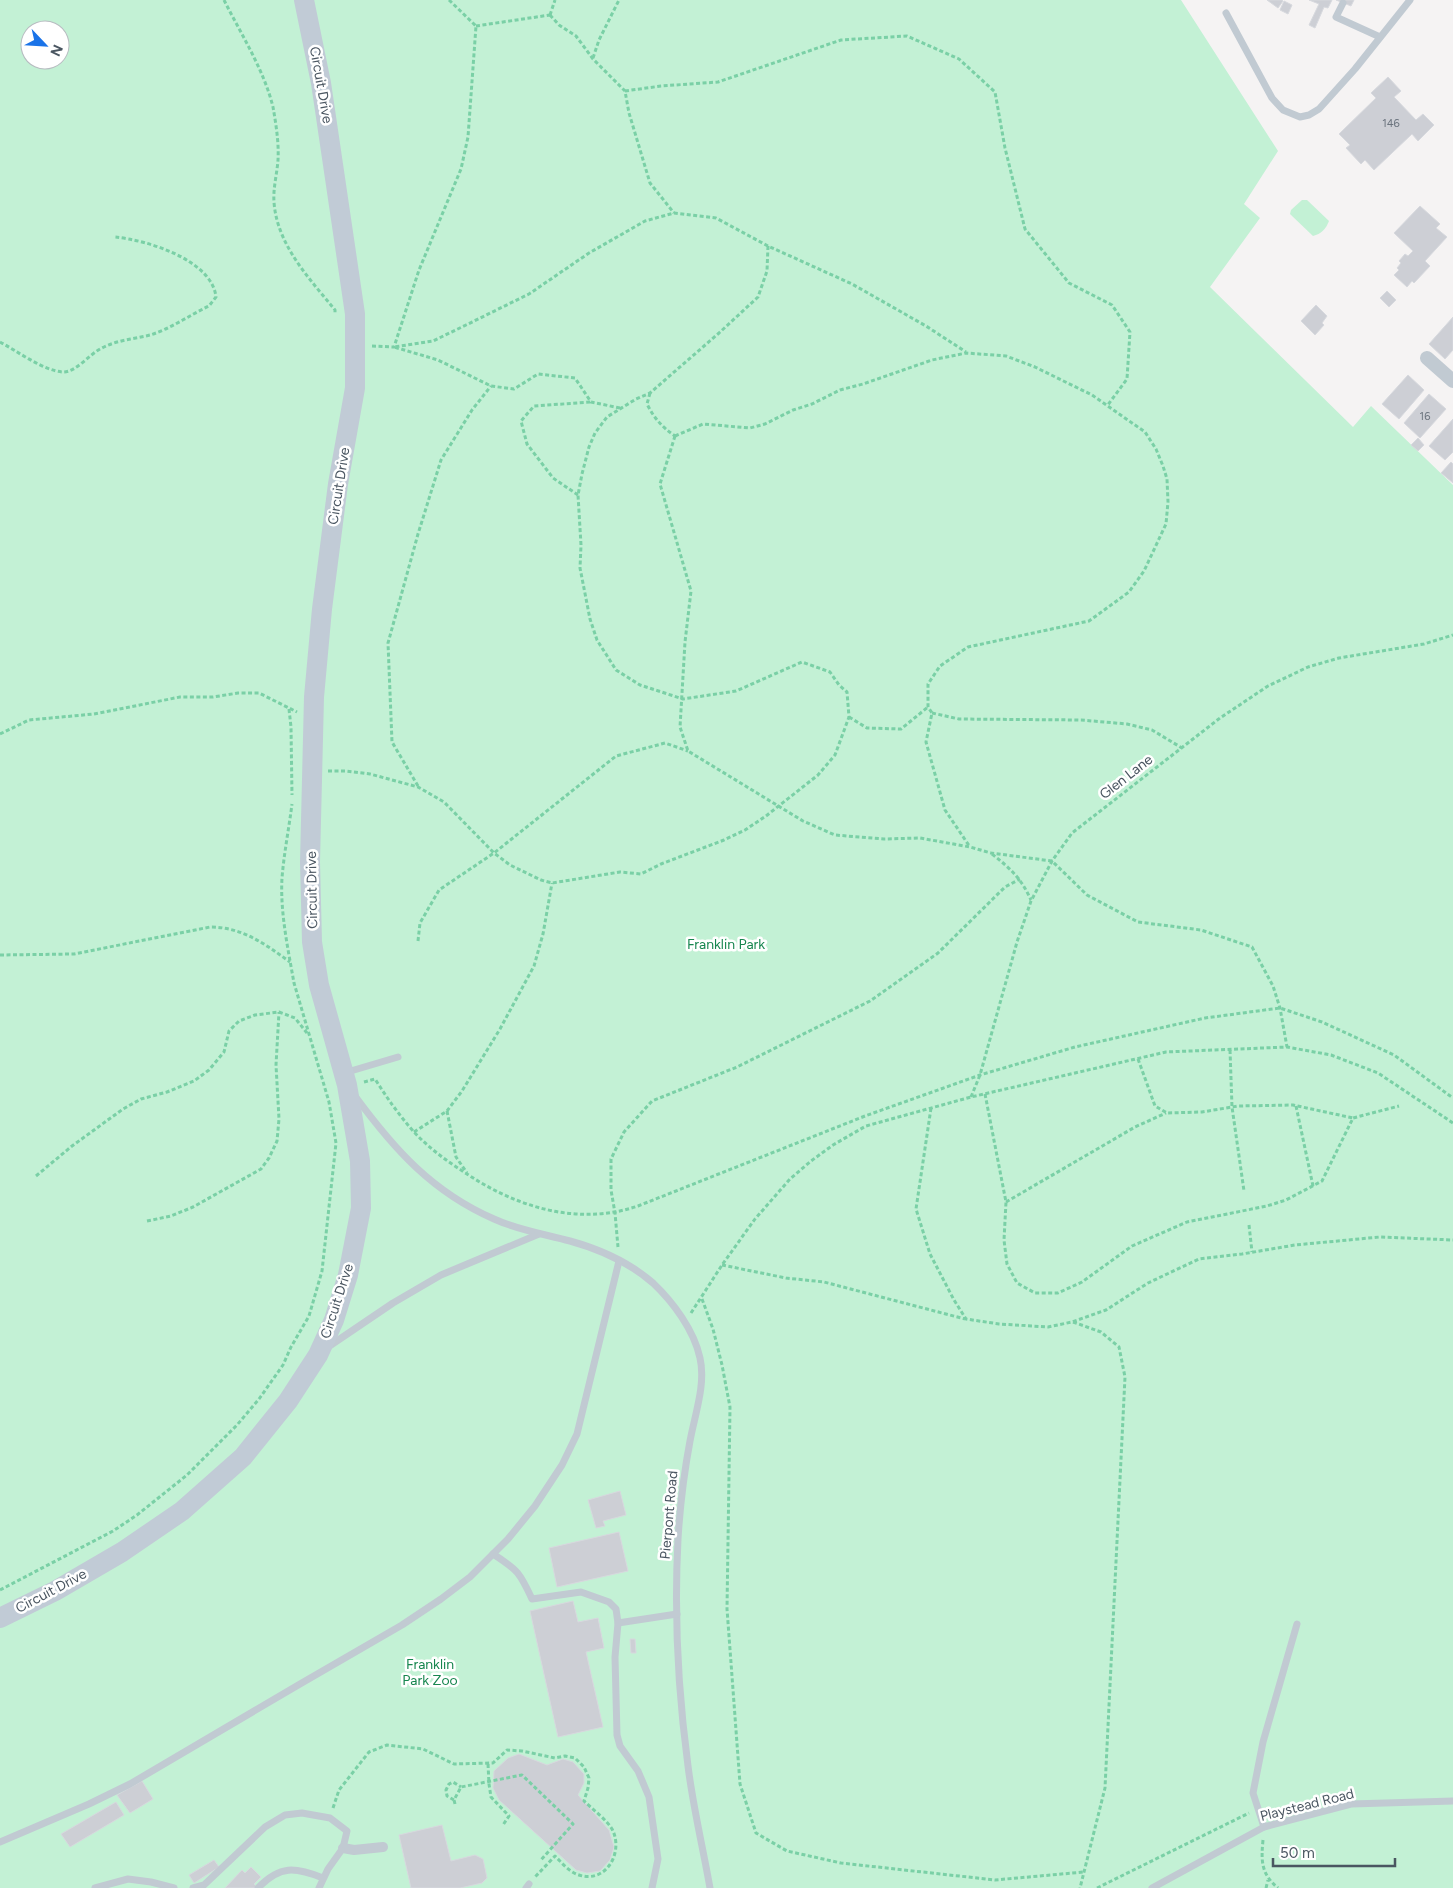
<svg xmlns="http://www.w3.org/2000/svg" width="1453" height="1888" font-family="Figtree,sans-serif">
  <rect width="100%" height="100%" fill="#f5f3f3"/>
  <!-- green -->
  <g fill="#c3f1d5" fill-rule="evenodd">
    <path d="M0 0H1181L1278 151 1244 204 1260 218 1210 287 1353 427 1371 406 1453 485V1888H0ZM30 30H60V60H30Z"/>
    <path d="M1302 200H1307L1329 221C1326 229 1321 234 1313 236L1290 214 1291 210Z"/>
  </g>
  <!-- building -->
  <g fill="#cdcfd5" stroke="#d7d9de">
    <polygon points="1267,0 1282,0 1283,1 1278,8"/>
    <polygon points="1309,0 1332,0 1328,8 1324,7 1315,28 1309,25 1319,4"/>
    <polygon points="1336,0 1354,0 1351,6"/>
    <polygon points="1284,1 1292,5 1288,14 1280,10"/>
    <polygon points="1388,77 1401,91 1394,97 1416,120 1423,114 1434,125 1418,141 1412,134 1374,170 1365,160 1361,164 1346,148 1350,145 1339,134 1376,98 1371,93"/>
    <polygon points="1420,206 1440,224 1436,228 1447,237 1425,261 1430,266 1414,283 1412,281 1407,287 1394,275 1399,270 1397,268 1401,263 1399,261 1405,254 1408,256 1413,251 1394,233"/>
    <polygon points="1387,291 1396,300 1389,307 1380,298"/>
    <polygon points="1316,305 1327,316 1322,323 1324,325 1315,335 1301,321"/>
    <polygon points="1453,317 1453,350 1445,359 1429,344"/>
    <polygon points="1408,375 1424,390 1399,419 1382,404"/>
    <polygon points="1429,394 1446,409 1420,438 1404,423"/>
    <polygon points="1453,419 1453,452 1445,460 1429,446"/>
    <polygon points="1418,438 1424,445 1418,451 1411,445"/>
    <polygon points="1451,462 1453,464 1453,483 1441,473"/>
    <polygon points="620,1491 626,1515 603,1521 605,1526 596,1528 588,1500"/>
    <polygon points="619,1532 628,1571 557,1587 549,1548"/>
    <polygon points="573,1601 578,1622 598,1618 604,1648 586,1652 603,1727 558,1737 530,1611"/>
    <polygon points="630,1639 635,1639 636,1653 631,1653"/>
    <polygon points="519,1754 547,1765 563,1759 573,1762 584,1774 584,1783 578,1795 609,1830 614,1847 610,1860 600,1871 587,1873 576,1870 499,1800 493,1788 494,1771 508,1758"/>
    <polygon points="142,1781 153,1799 130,1813 117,1795"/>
    <polygon points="116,1802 124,1815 70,1847 61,1834"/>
    <polygon points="442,1825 451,1861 475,1855 483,1859 487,1878 482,1883 460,1888 411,1888 399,1835"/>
    <polygon points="214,1860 219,1867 194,1883 189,1875"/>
    <polygon points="251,1867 261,1877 254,1884 256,1886 254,1888 225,1888 242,1870 245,1873"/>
  </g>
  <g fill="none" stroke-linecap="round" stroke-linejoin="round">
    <!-- path -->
    <g stroke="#7ad0a6" stroke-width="3" stroke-dasharray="4 2.5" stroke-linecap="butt">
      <path d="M224 0C241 34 264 70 273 107 276 124 279 143 278 160 277 174 273 188 274 202 277 245 309 278 335 310V313"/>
      <polyline points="449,0 476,26"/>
      <polyline points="550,15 559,25 576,36 593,59 625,91 629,113 650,183 674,213"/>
      <polyline points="550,15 555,0"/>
      <polyline points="476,26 550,15"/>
      <polyline points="593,58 599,40 619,0"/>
      <polyline points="625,91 661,86 718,82 841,40 907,36 959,59 995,92 1005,148 1025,229 1069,283 1112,305 1130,332 1127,379 1107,406"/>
      <path d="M0 342C17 351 44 371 63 372 77 372 89 354 102 348 117 340 134 339 150 335 170 329 190 315 209 306L216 297C212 260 147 240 115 237"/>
      <polyline points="372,346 394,347 419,270 461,169 468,137 476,26"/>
      <path d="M650 393 647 404C654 418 662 427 675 436"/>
      <polyline points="620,408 591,402 575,378 538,374 514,389 491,386 438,360 394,347 433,341 466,325 529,294 589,253 645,221 674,213 716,218 768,246 852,284 926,326 966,352"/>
      <polyline points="675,436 703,424 750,428 765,424 793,410 812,404 840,390 863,384 932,360 966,353 1006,356 1035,367 1092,395 1145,432 1156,449 1163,466 1167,479 1168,502 1166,524 1144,571 1129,592 1089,621 968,647 940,666 928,684 928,707 932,713 926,742 945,810 970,847"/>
      <polyline points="675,436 660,484 691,591 685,642 680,727 688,751 803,821 835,835 884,839 920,838 970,847 991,853 1052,861 1087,895 1138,922 1201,930 1252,947 1273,986 1280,1008 1287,1047"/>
      <polyline points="578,495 553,478 527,444 521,421 534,406 591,402"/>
      <polyline points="289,709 291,727 292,795"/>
      <polyline points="932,713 959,719 1081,720 1127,724 1152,730 1182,748"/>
      <polyline points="849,717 867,728 901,729 928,707"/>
      <polyline points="0,734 29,720 94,714 180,697 213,697 238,693 259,693 297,712"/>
      <polyline points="328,771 346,771 370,774 418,787 444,802 494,853 510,865 541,880 552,883 620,872 641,874 661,864 724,840 745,830 766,816 818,775 835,755 849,717 847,692 839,685 830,672 802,662 736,691 683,699 640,685 616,670 597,640 590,619 580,568 581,545 578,495 582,474 589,447 595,433 607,417 636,399 650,393 719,333 758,297 767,271 768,246"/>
      <polyline points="418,786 392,742 388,643 418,534 441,460 472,410 491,386"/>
      <path d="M992 854C1011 869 1021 878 1031 900"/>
      <polyline points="418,941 420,923 439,890 494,853 616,756 665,743 688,751"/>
      <path d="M0 955 74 954 210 927C242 927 265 944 290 962"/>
      <polyline points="1230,1050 1232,1107 1244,1191"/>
      <polyline points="1138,1059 1155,1106 1167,1113 1202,1112 1238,1106 1293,1105 1353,1118"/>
      <path d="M364 1082 375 1079C387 1098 399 1115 414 1132 428 1147 444 1159 461 1170 513 1206 576 1227 638 1206L865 1116 980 1075 1075 1047 1205 1018 1280 1008 1322 1022 1394 1055 1453 1098"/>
      <polyline points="985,1094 1006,1202 1004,1240 1007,1264 1017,1283 1035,1293 1058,1293 1082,1282 1132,1246 1187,1222 1267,1206 1286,1200 1322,1181 1353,1118 1399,1106"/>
      <polyline points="971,1097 980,1075 1017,942 1031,901 1052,861 1072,833 1220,718 1268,686 1308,667 1339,658 1424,644 1453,635"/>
      <polyline points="1296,1106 1313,1186"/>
      <polyline points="931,1108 916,1209 930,1254 954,1300 966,1319 999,1324 1048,1327 1072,1322 1106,1310 1148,1283 1199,1259 1242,1254 1295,1245 1380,1237 1453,1240"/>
      <polyline points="447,1111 456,1157 467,1173"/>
      <polyline points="414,1132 447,1111 462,1091 500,1029 534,966 543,934 552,883"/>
      <polyline points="36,1176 72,1146 123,1109 141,1099 167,1092 194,1081 209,1070 224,1052 229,1031 239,1021 255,1015 279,1012 295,1018 307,1033"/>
      <polyline points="1006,1202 1135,1127 1166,1113"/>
      <polyline points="147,1221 171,1216 193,1207 261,1169 269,1158 277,1141 279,1119 276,1065 279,1012"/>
      <polyline points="1249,1225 1252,1252"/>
      <polyline points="618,1247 615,1213 611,1190 611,1159 624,1132 652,1101 737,1067 870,1001 938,953 1005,887 1020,879"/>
      <polyline points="722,1265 786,1278 824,1282 965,1319"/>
      <polyline points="702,1299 713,1329 722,1365 730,1407 727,1609 740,1784 756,1833 787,1851 841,1863 995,1880 1084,1872"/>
      <polyline points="691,1313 722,1265 755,1219 790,1179 811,1161 833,1145 866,1126 971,1097 1166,1052 1287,1047 1331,1055 1378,1073 1453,1123"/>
      <polyline points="1073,1322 1101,1332 1119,1347 1125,1377 1105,1788 1080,1888"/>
      <path d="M0 1590 113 1531 137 1515 187 1475 237 1425 259 1399 283 1365 291 1347 309 1316 322 1271 336 1143 329 1102 294 983C288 949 280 912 282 878 284 853 289 828 292 804"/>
      <polyline points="488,1764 489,1784 491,1797 509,1816 503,1825"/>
      <polyline points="454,1800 447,1796 446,1790 449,1784 453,1782 461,1787"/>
      <path d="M333 1808 339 1790 369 1752 387 1745 423 1749 454 1764 493 1763 507 1750 522 1751 555 1758 565 1756 575 1758 584 1767 589 1778 588 1788 584 1801C592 1809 606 1819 612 1829 624 1851 607 1884 579 1875 569 1872 562 1863 555 1856L535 1877"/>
      <path d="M1263 1840C1261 1861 1261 1874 1278 1888"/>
      <polyline points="1097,1888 1249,1813"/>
      <polyline points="1266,1888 1268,1880"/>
    </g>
    <!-- service -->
    <g stroke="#c1cad2" stroke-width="7">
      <polyline points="1343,3 1336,17 1380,37"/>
      <polyline points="1226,13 1272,98 1283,110 1300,117 1309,115 1319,109 1355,69 1410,0"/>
      <polyline points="344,1073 398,1057"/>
      <path d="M355 1096C394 1149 432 1192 494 1219 518 1230 544 1234 570 1241 599 1249 630 1263 653 1283 673 1302 694 1330 700 1358 706 1384 695 1414 690 1441 684 1473 680 1506 678 1539 674 1615 678 1691 688 1766 693 1807 703 1848 710 1888"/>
      <polyline points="328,1347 393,1303 441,1275 539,1234"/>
      <path d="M493 1554C518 1570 520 1573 532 1599L581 1592 609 1602 616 1609 618 1623 615 1657 617 1735 620 1746 638 1771 649 1797 658 1859 652 1888"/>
      <polyline points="618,1623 677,1614"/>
      <polyline points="1264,1827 1253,1793 1263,1742 1297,1624"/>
      <polyline points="0,1842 89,1804 130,1784 300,1684 402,1625 441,1599 470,1577 508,1539 535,1506 562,1465 577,1434 619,1261"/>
      <polyline points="95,1888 128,1879 151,1882 174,1888"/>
      <polyline points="193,1888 204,1885 265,1827 285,1815 302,1813 330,1818 347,1831 343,1848 328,1869 319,1888"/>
      <path d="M258 1888C280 1865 295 1867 323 1878"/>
      <polyline points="526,1888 529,1884"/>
      <polyline points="1152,1888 1264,1827 1351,1804 1453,1801"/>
    </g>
    <!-- pedestrian -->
    <polyline stroke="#c1cad2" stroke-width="10" points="343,1848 354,1850 383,1847"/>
    <!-- minor -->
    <polyline stroke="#c1cad2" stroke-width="14" points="1427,358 1453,381"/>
    <!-- secondary -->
    <polyline stroke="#c1cbd6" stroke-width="20" points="0,1618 55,1591 122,1552 182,1511 243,1457 288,1401 318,1355 334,1320 348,1275 361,1208 360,1161 347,1085 319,985 312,942 310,862 314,697 322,609 338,484 355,388 355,314 321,83 304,0"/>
    <!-- path-bridge -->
    <polyline stroke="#7ad0a6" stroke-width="3" stroke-dasharray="4 2.5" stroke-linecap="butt" points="455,1804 454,1800 461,1787 522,1775 573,1824 540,1861"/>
  </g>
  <g text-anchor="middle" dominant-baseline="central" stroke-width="5" stroke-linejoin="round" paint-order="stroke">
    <!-- number labels -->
    <g font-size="11" fill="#6b747e">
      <text x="1391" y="123">146</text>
      <text x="1425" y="416">16</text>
    </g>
    <!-- street labels -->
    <g font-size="14" fill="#4a5661" stroke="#fff">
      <text transform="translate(321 85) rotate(80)">Circuit Drive</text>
      <text transform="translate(339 486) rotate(-81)">Circuit Drive</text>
      <text transform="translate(1126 777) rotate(-38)">Glen Lane</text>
      <text transform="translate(312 890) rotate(-91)">Circuit Drive</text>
      <text transform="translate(337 1301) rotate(-72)">Circuit Drive</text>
      <text transform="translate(669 1515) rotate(-85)">Pierpont Road</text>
      <text transform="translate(51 1591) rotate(-28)">Circuit Drive</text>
      <text transform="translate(1307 1805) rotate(-14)">Playstead Road</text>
    </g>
    <!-- park labels -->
    <g font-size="14" fill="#17864f" stroke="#fff">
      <text x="726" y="944">Franklin Park</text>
      <text x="430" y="1664">Franklin<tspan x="430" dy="16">Park Zoo</tspan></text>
    </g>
  </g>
  <!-- north arrow -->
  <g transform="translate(45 45) rotate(115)"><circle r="24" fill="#ffffff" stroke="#b7bbc0"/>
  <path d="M0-4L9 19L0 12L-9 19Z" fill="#1a73e8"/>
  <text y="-8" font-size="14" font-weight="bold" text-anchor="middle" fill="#4a5661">N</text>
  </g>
  <!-- scale -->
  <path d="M1273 1858v8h122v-8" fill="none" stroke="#4a5661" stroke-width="2.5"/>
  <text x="1280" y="1858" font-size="15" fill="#4a5661" stroke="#ffffff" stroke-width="4" paint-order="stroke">50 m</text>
</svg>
